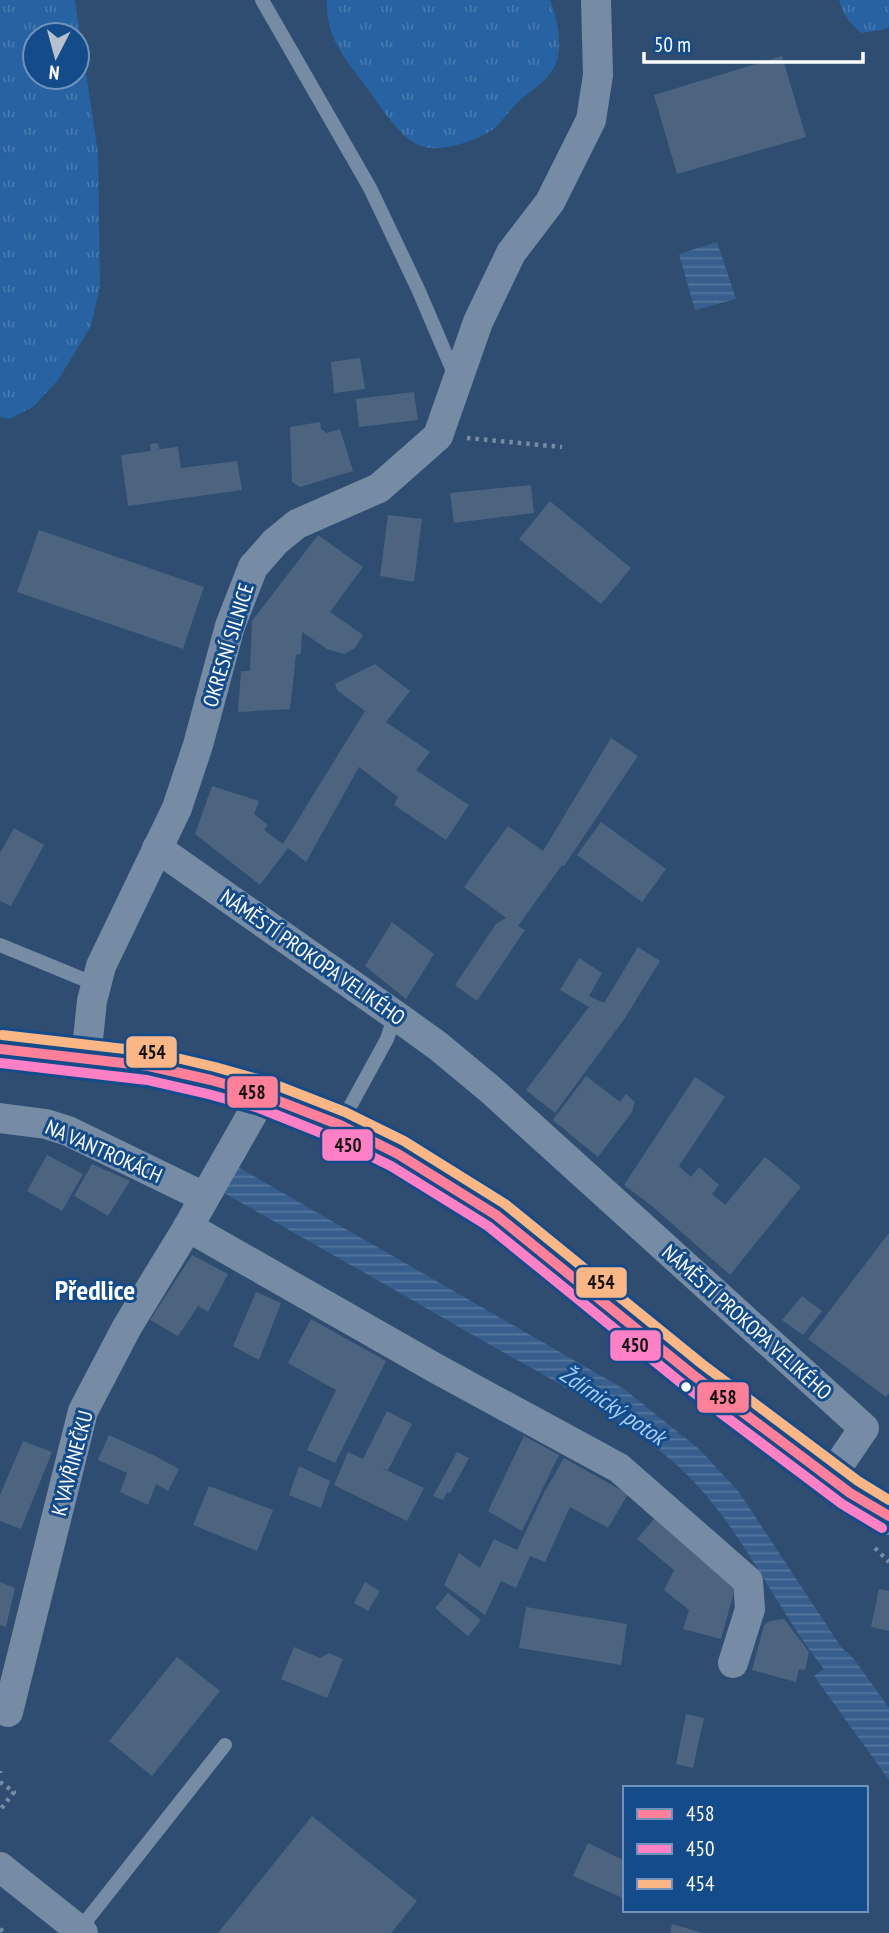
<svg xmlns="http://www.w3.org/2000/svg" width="889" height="1933" font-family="'PT Sans Narrow',sans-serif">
  <defs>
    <pattern id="grass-tufts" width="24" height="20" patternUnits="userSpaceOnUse" patternTransform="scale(1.75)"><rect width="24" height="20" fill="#2762a2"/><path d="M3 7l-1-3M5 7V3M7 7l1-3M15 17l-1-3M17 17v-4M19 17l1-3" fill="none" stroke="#477ab0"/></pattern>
    <pattern id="water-rules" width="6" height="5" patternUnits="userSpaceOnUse" patternTransform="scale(1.75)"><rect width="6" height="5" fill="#375e8c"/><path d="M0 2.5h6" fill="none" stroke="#55769d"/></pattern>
  </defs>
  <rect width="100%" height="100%" fill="#2f4d70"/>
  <!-- grass -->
  <g fill="url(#grass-tufts)" fill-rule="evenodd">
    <path d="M0 0H75L98 153 100 286 91 326 58 380 34 406 10 419 0 417ZM77 35V77H35V35Z"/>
    <path d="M327 0H550C557 17 563 45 556 63 550 79 532 90 519 101 509 110 501 125 489 132 472 142 437 154 418 145 395 133 378 102 362 81 343 57 325 33 327 0Z"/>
    <path d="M839 0H889V26L886 29 862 33C850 25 843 14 839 0Z"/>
  </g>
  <!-- water -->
  <g fill="url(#water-rules)">
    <polygon points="717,242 736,299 695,310 679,254"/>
    <path d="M238 1167 624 1389 699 1449 739 1492 841 1647 854 1659 889 1708V1780L814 1676 824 1669C773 1605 741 1524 679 1467 619 1414 547 1377 478 1338 393 1289 309 1241 224 1193Z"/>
  </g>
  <!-- building -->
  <g fill="#4c6480">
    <polygon points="782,56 806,137 677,174 654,95"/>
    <polygon points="360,358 365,389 334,393 331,362"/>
    <polygon points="414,392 418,420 359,427 356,399"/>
    <polygon points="320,422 321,429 327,433 340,429 353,471 300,487 292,482 290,427"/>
    <polygon points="158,443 159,449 178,447 181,468 237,461 242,490 128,506 121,455 151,451 150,444"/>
    <polygon points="531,485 534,513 454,523 450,493"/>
    <polygon points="550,501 631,568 601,604 519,539"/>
    <polygon points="388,515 422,519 414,582 380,576"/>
    <polygon points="39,530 204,587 183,649 17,592"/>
    <polygon points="318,535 363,567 330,612 363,635 355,648 344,654 327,649 302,632 301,654 296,655 290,709 238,712 241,671 250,671 252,621"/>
    <polygon points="375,664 410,691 386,722 430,752 416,770 469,805 446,840 394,805 398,797 359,767 306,862 288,848 260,885 195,834 212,786 259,801 254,814 268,825 264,830 283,844 365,711 337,690 335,684"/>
    <polygon points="611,738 638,756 564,866 562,865 518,926 525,930 477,1001 455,985 496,924 506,918 464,887 508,826 543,851"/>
    <polygon points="601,822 666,869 642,902 577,855"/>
    <polygon points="14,828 44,845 11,906 0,901 0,853"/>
    <polygon points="392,922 434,954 406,999 365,966"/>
    <polygon points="638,947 660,961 625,1018 555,1113 526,1090 589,1007 560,990 579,958 602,973 589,996 604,1003"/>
    <polygon points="586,1076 620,1102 626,1094 635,1102 632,1112 598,1157 553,1120"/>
    <polygon points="695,1077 725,1097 679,1166 691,1177 699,1167 719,1185 712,1194 725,1205 765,1157 801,1187 730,1275 652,1206 624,1185"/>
    <polygon points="47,1155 83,1174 62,1211 27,1191"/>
    <polygon points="92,1164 130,1181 108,1216 74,1196"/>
    <polygon points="889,1233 889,1393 886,1397 808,1339"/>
    <polygon points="192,1255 228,1274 208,1312 198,1306 178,1336 150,1320"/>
    <polygon points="256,1292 281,1303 259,1360 233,1346"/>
    <polygon points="802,1296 822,1311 803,1335 782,1320"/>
    <polygon points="311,1319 386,1361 335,1463 307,1450 336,1390 288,1363"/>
    <polygon points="387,1411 412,1424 388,1470 380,1467 424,1488 407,1521 334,1485 348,1452 363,1459"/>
    <polygon points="109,1435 155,1456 179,1469 168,1491 156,1484 148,1505 120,1492 127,1473 98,1460"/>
    <polygon points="524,1436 559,1455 522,1531 488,1511"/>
    <polygon points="23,1441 52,1452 21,1529 0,1521 0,1495"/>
    <polygon points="457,1452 469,1458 450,1493 447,1492 443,1500 433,1496"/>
    <polygon points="564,1458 628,1494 608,1528 570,1507 545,1562 530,1556 516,1588 501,1581 485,1615 444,1585 459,1553 480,1568 494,1539 517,1550 544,1493"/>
    <polygon points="299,1466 330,1481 321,1508 289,1495"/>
    <polygon points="209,1486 273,1510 257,1551 193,1525"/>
    <polygon points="655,1518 733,1586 733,1596 721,1639 683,1629 689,1610 664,1590 674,1570 637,1539"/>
    <polygon points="0,1582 15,1588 6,1627 0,1625"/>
    <polygon points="365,1582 380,1591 368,1611 354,1603"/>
    <polygon points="879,1589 889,1591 889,1631 871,1627"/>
    <polygon points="448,1593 481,1620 468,1636 435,1608"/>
    <polygon points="526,1607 627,1624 621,1665 519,1648"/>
    <polygon points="784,1619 809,1652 805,1670 799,1669 796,1682 752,1670 764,1625 770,1621"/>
    <polygon points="294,1647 320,1658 329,1653 343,1659 327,1698 281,1679"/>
    <polygon points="177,1657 220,1691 152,1776 109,1741"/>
    <polygon points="686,1714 704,1718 693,1768 676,1764"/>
    <polygon points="312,1816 417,1901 391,1933 218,1933"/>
    <polygon points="588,1843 625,1861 625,1899 573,1876"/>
    <polygon points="672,1924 700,1932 700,1933 670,1933"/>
  </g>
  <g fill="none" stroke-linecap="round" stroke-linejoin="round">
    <!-- path -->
    <g stroke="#768ca5" stroke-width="4.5" stroke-dasharray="3.5 5" stroke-linecap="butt">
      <polyline points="467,438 562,447"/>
      <polyline points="875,1548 889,1562"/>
      <polyline points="0,1771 0,1773"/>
      <polyline points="0,1782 14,1792 0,1810"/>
      <polyline points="0,1929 5,1933"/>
    </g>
    <!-- service -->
    <g stroke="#768ca5" stroke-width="14">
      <polyline points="262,0 370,188 418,289 456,378"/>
      <polyline points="0,945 95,984"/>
      <polyline points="341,1123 387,1039 395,1015"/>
      <polyline points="79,1930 225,1745"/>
    </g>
    <!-- minor -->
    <g stroke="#768ca5" stroke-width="30">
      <polyline points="157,848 395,1015 438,1046 491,1090 864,1428 830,1478"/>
      <polyline points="86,1058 92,1001 101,966 177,808 198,745 230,626 253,567 275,542 297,524 379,488 438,436 478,322 511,253 550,202 591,120 598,75 596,0"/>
      <polyline points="0,1118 46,1124 68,1131 204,1197"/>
      <polyline points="188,1227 437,1369 619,1468 748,1581 750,1609 733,1663"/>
      <polyline points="8,1712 83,1411 127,1327 188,1227 263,1095"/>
      <polyline points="0,1867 83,1933"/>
    </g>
    <!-- secondary -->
    <polyline stroke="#7187a0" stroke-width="38" points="0,1049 149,1066 211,1080 263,1095 340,1125 398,1154 496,1215 693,1375 850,1493 889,1516"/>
    <defs>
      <polyline id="bus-1" points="0,1049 149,1066 211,1080 263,1095 340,1125 398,1154 496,1215 693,1375 850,1493 889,1516"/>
      <polyline id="bus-2" points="0,1063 147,1080 208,1094 259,1108 334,1138 391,1166 488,1226 685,1386 842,1504 882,1528"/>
      <polyline id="bus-3" points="2,1035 151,1052 215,1067 268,1082 345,1112 404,1141 505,1204 702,1364 858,1481 889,1500"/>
    </defs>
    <!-- bus-1 casing -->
    <use href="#bus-1" stroke="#144b8b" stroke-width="16"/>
    <!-- bus-2 casing -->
    <use href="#bus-2" stroke="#144b8b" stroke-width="16"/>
    <!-- bus-3 casing -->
    <use href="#bus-3" stroke="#144b8b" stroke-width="16"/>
    <!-- bus-1 -->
    <use href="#bus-1" stroke="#ff8098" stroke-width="10"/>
    <!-- bus-2 -->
    <use href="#bus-2" stroke="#ff80c5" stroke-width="10"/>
    <!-- bus-3 -->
    <use href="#bus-3" stroke="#fab685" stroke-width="10"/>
  </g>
  <!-- markers -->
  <circle fill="#fff" stroke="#144b8b" stroke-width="2.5" cx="686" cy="1387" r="6"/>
  <g text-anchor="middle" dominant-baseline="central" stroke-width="6" stroke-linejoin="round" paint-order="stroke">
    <!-- street labels -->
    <g font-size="21" fill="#fff" stroke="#144b8b">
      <text transform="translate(228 645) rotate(-73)">OKRESNÍ SILNICE</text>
      <text transform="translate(313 957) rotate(35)">NÁMĚSTÍ PROKOPA VELIKÉHO</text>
      <text transform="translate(104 1151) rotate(24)">NA VANTROKÁCH</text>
      <text transform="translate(747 1322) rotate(42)">NÁMĚSTÍ PROKOPA VELIKÉHO</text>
      <text transform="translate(72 1463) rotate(-75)">K VAVŘINEČKU</text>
    </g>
    <!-- water labels -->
    <g font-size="23" font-style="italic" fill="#a8cef7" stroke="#144b8b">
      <text transform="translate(613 1405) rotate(34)">Ždírnický potok</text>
    </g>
    <!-- district labels -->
    <g font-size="28" font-weight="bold" fill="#fff" stroke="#144b8b">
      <text x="95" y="1289">Předlice</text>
    </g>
  </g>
  <g stroke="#144b8b" stroke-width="2.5">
    <rect x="125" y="1035" width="53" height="34" rx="7" fill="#fab685"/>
    <rect x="226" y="1075" width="53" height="34" rx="7" fill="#ff8098"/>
    <rect x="321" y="1128" width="53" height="34" rx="7" fill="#ff80c5"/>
    <rect x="575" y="1266" width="53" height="33" rx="7" fill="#fab685"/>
    <rect x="609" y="1329" width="53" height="33" rx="7" fill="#ff80c5"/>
    <rect x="696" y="1381" width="54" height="33" rx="7" fill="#ff8098"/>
  </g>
  <g font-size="19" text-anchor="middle" font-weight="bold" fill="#111">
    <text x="152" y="1059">454</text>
    <text x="252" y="1099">458</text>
    <text x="348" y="1152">450</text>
    <text x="601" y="1289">454</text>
    <text x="635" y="1352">450</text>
    <text x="723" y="1404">458</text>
  </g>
  <!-- legend -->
  <rect x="623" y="1786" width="245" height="126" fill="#144b8b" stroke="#7293b9" stroke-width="2"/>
  <rect x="637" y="1809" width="35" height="10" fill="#ff8098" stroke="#7293b9" stroke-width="2"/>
  <text x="686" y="1821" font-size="21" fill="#ffffff">458</text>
  <rect x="637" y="1844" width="35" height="10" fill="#ff80c5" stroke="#7293b9" stroke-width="2"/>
  <text x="686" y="1856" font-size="21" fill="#ffffff">450</text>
  <rect x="637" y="1879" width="35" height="10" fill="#fab685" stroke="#7293b9" stroke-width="2"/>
  <text x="686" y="1891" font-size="21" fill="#ffffff">454</text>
  <!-- north arrow -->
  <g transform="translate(56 56) rotate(186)"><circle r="33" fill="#144b8b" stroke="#7293b9" stroke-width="2"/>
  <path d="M0-5L12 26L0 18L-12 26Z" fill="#b6c1cd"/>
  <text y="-10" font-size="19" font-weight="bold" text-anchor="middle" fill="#ffffff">N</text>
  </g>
  <!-- scale -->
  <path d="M644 52v10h219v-10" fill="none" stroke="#ffffff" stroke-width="3.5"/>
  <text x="654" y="52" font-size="21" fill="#ffffff" stroke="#144b8b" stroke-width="5" paint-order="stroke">50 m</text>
</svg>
